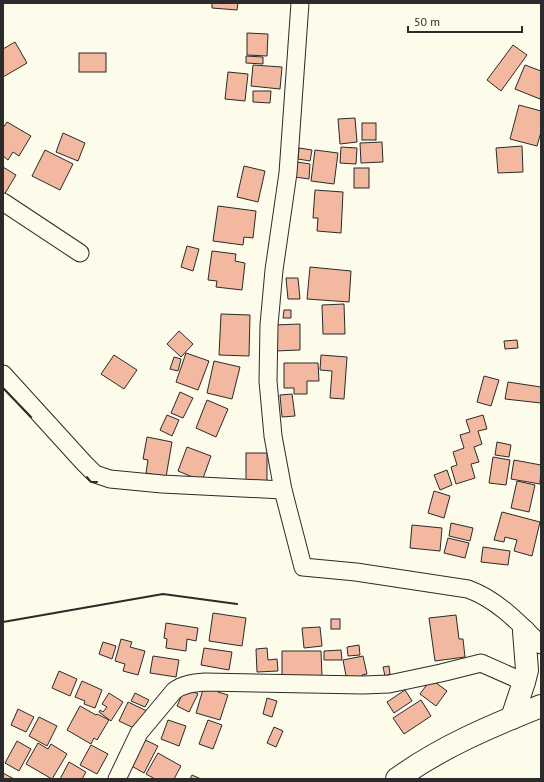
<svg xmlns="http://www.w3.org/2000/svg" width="544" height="782" font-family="'PT Sans',sans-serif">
  <rect width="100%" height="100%" fill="#fdfbea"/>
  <!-- building -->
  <g fill="#f2b8a0" stroke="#2b2b2b">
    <polygon points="212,3 238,3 237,10 212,8"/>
    <polygon points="247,33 268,34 267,56 247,55"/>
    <polygon points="15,42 27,63 3,77 3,49"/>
    <polygon points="513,45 527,55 501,91 487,80"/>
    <rect x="79" y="53" width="27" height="19"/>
    <polygon points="246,56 263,57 263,64 246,63"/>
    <polygon points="253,65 282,67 280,89 251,86"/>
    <polygon points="525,65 541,71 541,95 540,99 515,89"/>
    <polygon points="228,72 248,74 245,101 225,99"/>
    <polygon points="253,91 271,91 270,103 253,102"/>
    <polygon points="519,105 541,111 541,132 537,146 510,139"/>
    <polygon points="355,118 357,142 340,144 338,119"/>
    <polygon points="7,122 31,136 19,156 13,152 8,160 3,156 3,128"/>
    <rect x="362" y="123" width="14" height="17"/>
    <polygon points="63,133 85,143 78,161 56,152"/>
    <polygon points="382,142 383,162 361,163 360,143"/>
    <polygon points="522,146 523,172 498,173 496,148"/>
    <polygon points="341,147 357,148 356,164 340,163"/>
    <polygon points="299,148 312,150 310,161 298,159"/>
    <polygon points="45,150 73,164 60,190 32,176"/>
    <polygon points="315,150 338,153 334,184 311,181"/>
    <polygon points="297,162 310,164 309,179 295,177"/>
    <polygon points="244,166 265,171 258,202 237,197"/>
    <polygon points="3,167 16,175 4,195 3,194"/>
    <rect x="354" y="168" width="15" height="20"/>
    <polygon points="315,190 343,192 341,233 317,231 318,218 313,218"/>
    <polygon points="218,206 256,211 253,238 244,237 243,245 213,241"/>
    <polygon points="187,246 199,249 193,271 181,267"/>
    <polygon points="212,251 236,254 235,261 245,263 242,290 216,287 217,281 208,280"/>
    <polygon points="310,267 351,271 349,302 307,299"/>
    <polygon points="286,278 298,278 300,299 288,299"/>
    <polygon points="344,304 345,334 323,334 322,305"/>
    <polygon points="284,310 291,310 291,318 283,318"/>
    <polygon points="221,314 250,315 249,356 219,355"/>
    <polygon points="300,324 300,350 275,351 274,325"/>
    <polygon points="179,331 193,344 181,357 167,344"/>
    <polygon points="517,340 518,348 505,349 504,341"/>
    <polygon points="186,353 209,361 198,390 176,382"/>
    <polygon points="114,355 137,370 124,389 101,374"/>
    <polygon points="321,355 347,357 344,399 330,398 332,371 320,370"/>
    <polygon points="174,357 181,359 178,371 170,369"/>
    <polygon points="214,361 240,367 232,399 207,393"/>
    <polygon points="284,363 318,363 319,381 307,381 307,394 294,394 294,388 284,388"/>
    <polygon points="484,376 499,380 491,406 477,402"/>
    <polygon points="508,382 541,387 541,403 505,399"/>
    <polygon points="180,392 193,398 183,418 171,413"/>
    <polygon points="292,394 295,416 282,417 280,395"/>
    <polygon points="207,400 228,409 216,437 196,428"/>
    <polygon points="167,415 179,420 172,436 160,430"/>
    <polygon points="483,415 487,429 478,431 482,444 474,447 479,462 471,464 475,478 456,484 451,467 457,465 453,452 464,448 460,435 470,432 466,420"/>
    <polygon points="147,437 172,442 166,477 146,473 148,460 143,459"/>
    <polygon points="497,442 511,445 509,457 495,455"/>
    <polygon points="187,447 211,456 202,481 178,471"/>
    <rect x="246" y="453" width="21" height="30"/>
    <polygon points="493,457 510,460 506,485 489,483"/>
    <polygon points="514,460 541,465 540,484 511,479"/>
    <polygon points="447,470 452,485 440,490 434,475"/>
    <polygon points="517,481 535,485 529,512 511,508"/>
    <polygon points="434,491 450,496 444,518 428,513"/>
    <polygon points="502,512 540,522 532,556 514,551 517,540 505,537 504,542 494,540"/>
    <polygon points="451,523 473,528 470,541 449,536"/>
    <polygon points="412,525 442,528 440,551 410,548"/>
    <polygon points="448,538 469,543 465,558 444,553"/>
    <polygon points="483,547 510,551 508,565 481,562"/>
    <polygon points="213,613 246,618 242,646 209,641"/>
    <polygon points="456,615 459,639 463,639 465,657 435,661 429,618"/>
    <rect x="331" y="619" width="9" height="10"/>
    <polygon points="166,623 198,628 196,641 187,639 186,651 166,648 167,639 164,638"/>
    <polygon points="320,627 322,646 304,648 302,628"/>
    <polygon points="121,639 132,642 130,647 145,651 138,675 123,671 125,664 115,661"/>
    <polygon points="103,642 116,646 112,659 99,654"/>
    <polygon points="359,645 360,655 348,656 347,647"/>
    <polygon points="204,648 232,652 229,670 201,665"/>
    <polygon points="267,648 268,660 277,659 278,671 257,672 256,649"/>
    <polygon points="341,650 342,660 324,660 324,651"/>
    <polygon points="282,651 321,651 322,677 282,678"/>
    <polygon points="153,656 179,660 176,677 150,673"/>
    <polygon points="363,656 367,674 362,675 362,678 347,681 343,660"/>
    <polygon points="389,666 390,674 385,676 383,667"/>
    <polygon points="59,671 77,679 70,696 52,688"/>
    <polygon points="431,679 447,691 436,706 420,694"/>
    <polygon points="82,681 102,690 95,708 84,704 85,701 75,697"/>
    <polygon points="205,683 219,687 218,692 228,695 220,720 196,713"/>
    <polygon points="185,688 198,694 189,712 177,706"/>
    <polygon points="405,690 412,701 394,713 387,702"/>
    <polygon points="109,693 123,702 111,721 99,712 100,710 103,712 107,707 102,704"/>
    <polygon points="135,693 149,700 145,707 131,701"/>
    <polygon points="267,698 277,701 272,717 263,714"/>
    <polygon points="421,700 431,716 404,734 393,718"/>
    <polygon points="128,702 147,711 138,730 119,721"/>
    <polygon points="80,706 96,715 97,714 109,720 97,740 94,738 91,744 67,730"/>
    <polygon points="18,709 34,717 26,732 11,725"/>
    <polygon points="39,717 57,726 47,746 29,736"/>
    <polygon points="168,720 186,726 179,746 161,739"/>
    <polygon points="208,720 222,725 213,749 199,744"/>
    <polygon points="274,727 283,731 276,747 267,743"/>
    <polygon points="141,738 158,746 144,773 128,764"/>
    <polygon points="17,741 31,749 19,771 5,763"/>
    <polygon points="38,743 48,749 51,744 67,754 52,779 26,764"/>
    <polygon points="91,745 108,754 97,774 80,765"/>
    <polygon points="158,753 181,766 174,779 155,779 146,774"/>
    <polygon points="69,762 86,772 82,779 60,779"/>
    <polygon points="3,773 14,779 3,779"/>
    <polygon points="192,775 201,779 190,779"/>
  </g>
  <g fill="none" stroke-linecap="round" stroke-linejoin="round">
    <defs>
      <g id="minor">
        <path d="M300 3 288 173 274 270 269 325 268 381 273 436 283 490 303 567 356 572 468 589C498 600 519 623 541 645"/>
        <polyline points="3,202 80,253"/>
        <polyline points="3,374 84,463 95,474 110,479 162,484 283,490"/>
        <path d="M117 779 139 733 174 691C183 684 193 683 205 682L363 685 389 684 441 673 481 663 524 682"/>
      </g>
      <g id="major">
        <polyline points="512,718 524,682 527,670 524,631"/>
        <path d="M397 779C441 747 491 726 541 706"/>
      </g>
    </defs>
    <!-- minor casing -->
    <use href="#minor" stroke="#2b2b2b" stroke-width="19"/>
    <!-- major casing -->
    <use href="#major" stroke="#2b2b2b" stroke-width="24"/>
    <!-- minor -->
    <use href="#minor" stroke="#fdfbea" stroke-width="17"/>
    <!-- major -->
    <use href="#major" stroke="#fdfbea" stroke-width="22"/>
    <!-- wall -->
    <g stroke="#2b2b2b" stroke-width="2">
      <polyline points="3,388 31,417"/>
      <polyline points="87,477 91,482 97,482"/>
      <polyline points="3,622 163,594 237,604"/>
    </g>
  </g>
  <!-- border -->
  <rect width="544" height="782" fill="none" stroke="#2b2b2b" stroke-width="8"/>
  <!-- scale -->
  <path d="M408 26v6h114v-6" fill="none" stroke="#2b2b2b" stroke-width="2"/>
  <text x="414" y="26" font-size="12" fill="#2b2b2b" stroke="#fdfbea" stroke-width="3" paint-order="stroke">50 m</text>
</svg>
